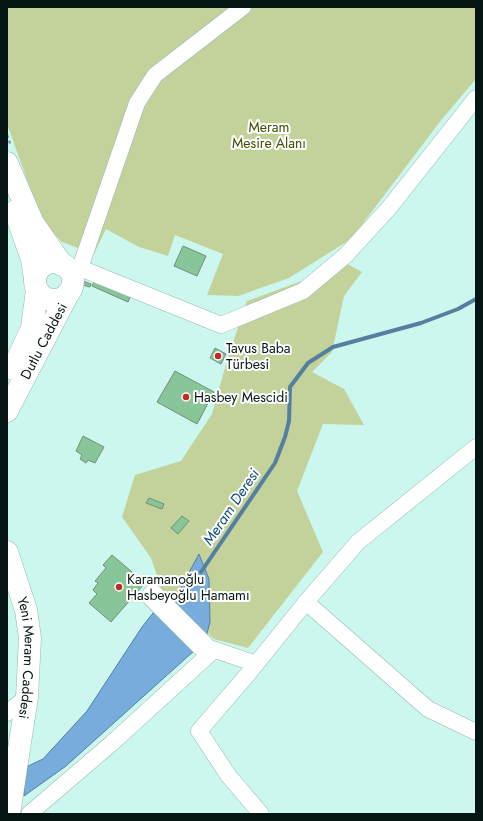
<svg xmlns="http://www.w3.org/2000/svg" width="483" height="821" font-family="Jost,sans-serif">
  <rect width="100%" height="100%" fill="#ccf7ef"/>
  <!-- green -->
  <g fill="#c2d29a">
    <polygon points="7,7 476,7 476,79 442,119 351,239 289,278 238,296 207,295 223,254 175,235 168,256 139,247 106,229 94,254 62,242 42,221 7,124"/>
    <polygon points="348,264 362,272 344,296 332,352 312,372 344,389 364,425 323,424 297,491 323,552 248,648 214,639 162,590 151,558 122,517 135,475 181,461 212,414 228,357 247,301"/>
  </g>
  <!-- water -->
  <polygon fill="#77acdc" stroke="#557fa0" points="199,554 209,579 210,622 205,641 66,766 24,796 24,785 28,766 43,759 87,711 142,627 153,613 172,604"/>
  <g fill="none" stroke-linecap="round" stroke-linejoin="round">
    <!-- stream -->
    <polyline stroke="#557fa0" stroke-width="4" points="201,572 275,463 285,437 289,421 290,387 308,363 333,347 421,323 458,309 476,299"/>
  </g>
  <!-- building -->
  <g fill="#88c598" stroke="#728f79">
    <polygon points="183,246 206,256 197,276 174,266"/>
    <polygon points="95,279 131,295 128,302 92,286"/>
    <polygon points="80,280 91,284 90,287 79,284"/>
    <polygon points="215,348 226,354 221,364 210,358"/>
    <polygon points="175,371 214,392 197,424 157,402"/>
    <polygon points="83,436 104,447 95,463 88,460 86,463 80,459 82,455 76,451"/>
    <polygon points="149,498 164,504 162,509 146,503"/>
    <polygon points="182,516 189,521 178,534 171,528"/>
    <polygon points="112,555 145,583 111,622 89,603 97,594 93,590 98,583 95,581 106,568 103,565"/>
  </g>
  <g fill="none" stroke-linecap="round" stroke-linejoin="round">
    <defs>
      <g id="street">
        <polyline points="80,268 221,325 303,291 346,255 389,208 476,98"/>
        <polyline points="72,273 80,268 137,103 155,75 243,7"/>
        <polyline points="306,602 428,709 476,732"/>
        <polyline points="204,646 256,664"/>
        <polyline points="7,713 27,697"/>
        <polyline points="29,814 112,743 214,650"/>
        <polyline points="261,814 228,775 199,731 248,674 306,602 358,542 476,447"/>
      </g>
      <g id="secondary">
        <polyline points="7,163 33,223 62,265"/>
        <polyline points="15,211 32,259 35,279"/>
        <circle cx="54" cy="281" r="19"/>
        <polyline points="13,369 32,328 37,290"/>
        <path id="s1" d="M7 411 69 292"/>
        <path id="s2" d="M7 552 26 610 30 638 27 697 9 814"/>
        <polyline points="153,596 202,645"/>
      </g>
    </defs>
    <!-- street casing -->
    <use href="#street" stroke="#90bab3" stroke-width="17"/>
    <!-- secondary casing -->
    <use href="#secondary" stroke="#90bab3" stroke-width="23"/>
    <!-- path -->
    <polyline stroke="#80a19b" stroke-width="2.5" stroke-dasharray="3 3" stroke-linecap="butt" points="7,135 11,146"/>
    <!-- street -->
    <use href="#street" stroke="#fff" stroke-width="16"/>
    <!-- secondary -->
    <use href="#secondary" stroke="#fff" stroke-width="22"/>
  </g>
  <!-- markers -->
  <g fill="#bc2d29" stroke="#fff" stroke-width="1.5">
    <circle cx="218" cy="356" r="4"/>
    <circle cx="186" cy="397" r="4"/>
    <circle cx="119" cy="587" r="4"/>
  </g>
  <g text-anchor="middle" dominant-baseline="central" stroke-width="4" stroke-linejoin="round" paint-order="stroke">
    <!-- park labels -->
    <g font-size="14" fill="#3e4c00" stroke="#fff">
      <text x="269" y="127">Meram<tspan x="269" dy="16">Mesire Alanı</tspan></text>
    </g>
    <!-- street labels -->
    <g font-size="14" fill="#051513" stroke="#fff">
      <text stroke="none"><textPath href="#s1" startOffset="79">Dutlu Caddesi</textPath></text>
      <text stroke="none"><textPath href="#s2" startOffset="109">Yeni Meram Caddesi</textPath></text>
    </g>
    <!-- poi labels -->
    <g font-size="14" fill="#051513" stroke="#fff" text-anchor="start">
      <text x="226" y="348">Tavus Baba<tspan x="226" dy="16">Türbesi</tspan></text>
      <text x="194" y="397">Hasbey Mescidi</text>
      <text x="127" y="579">Karamanoğlu<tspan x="127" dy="16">Hasbeyoğlu Hamamı</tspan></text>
    </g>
    <!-- water labels -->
    <g font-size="15" font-style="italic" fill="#0f4d79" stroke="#fff">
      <text transform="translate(231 507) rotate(-56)">Meram Deresi</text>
    </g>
  </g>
  <!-- border -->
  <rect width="483" height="821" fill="none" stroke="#051513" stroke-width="16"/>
</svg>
